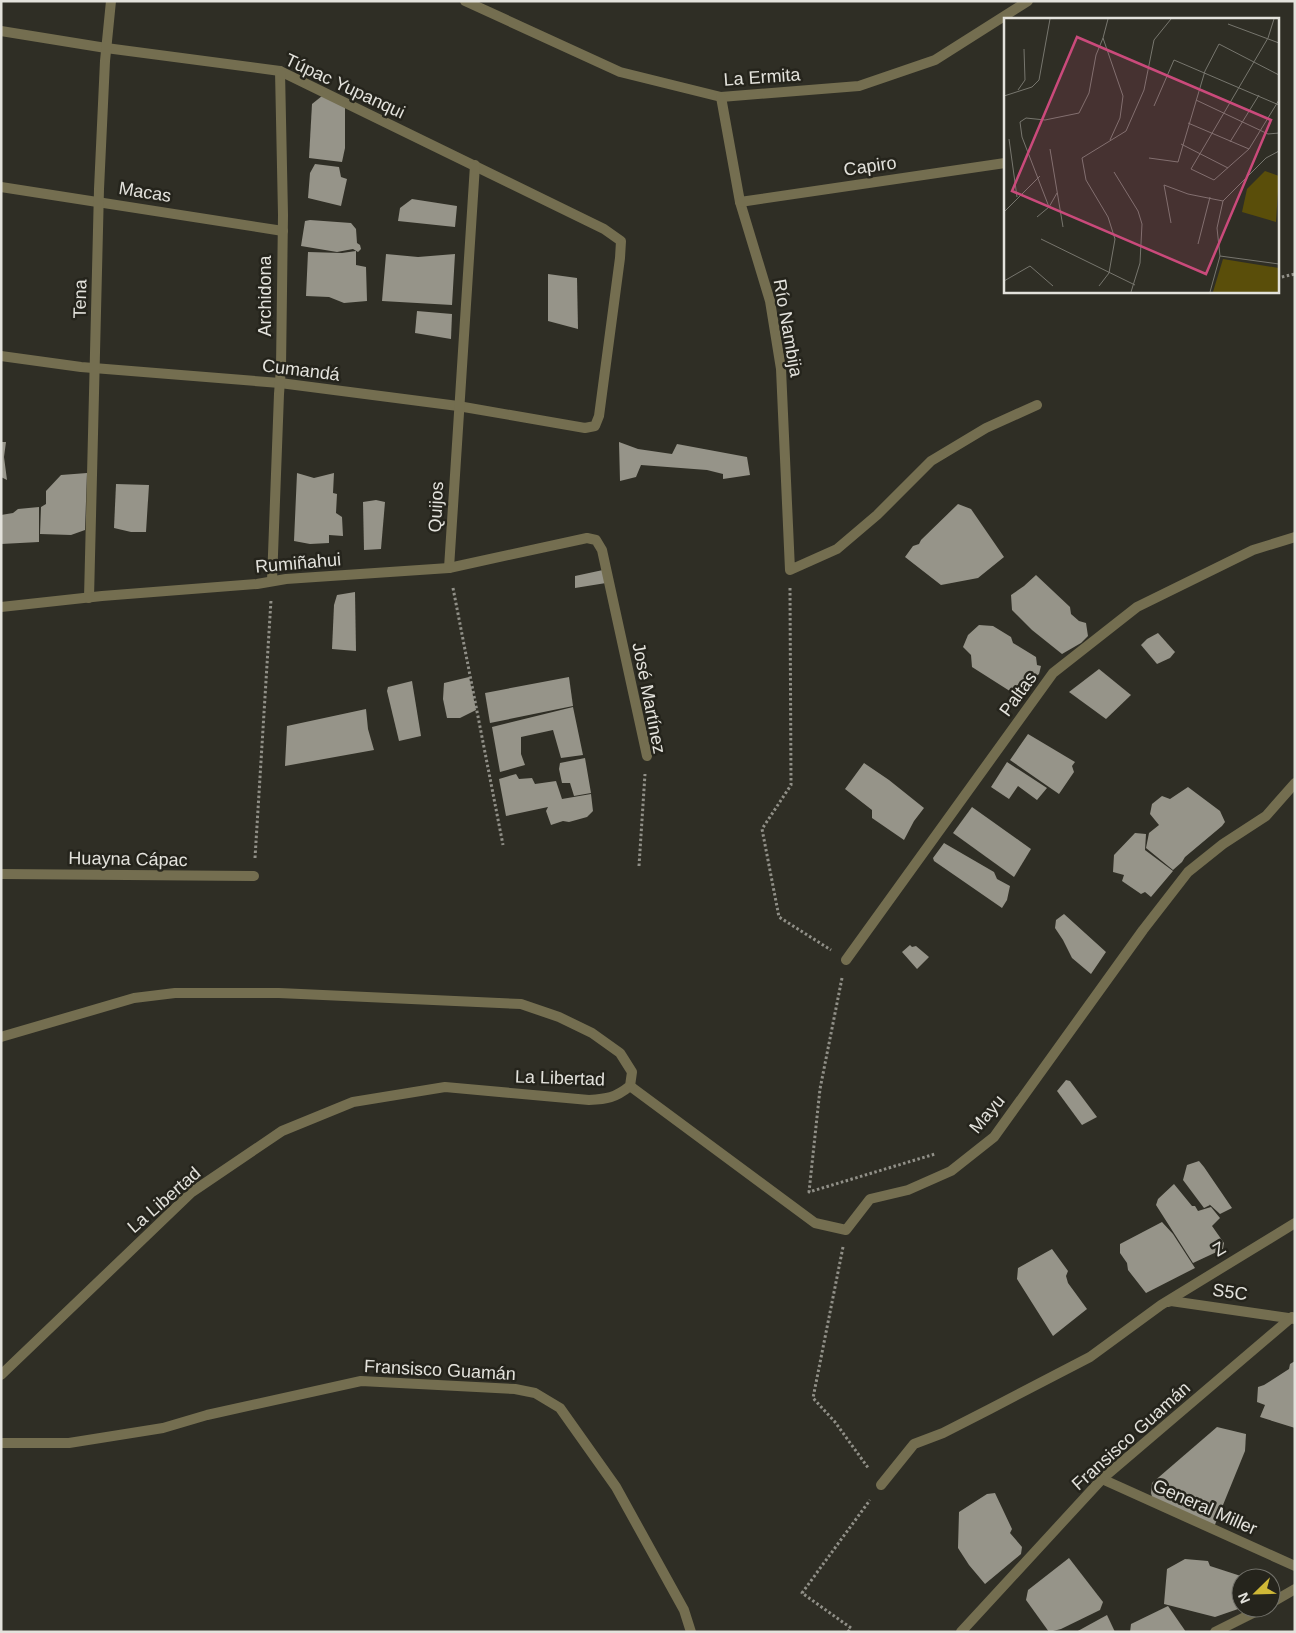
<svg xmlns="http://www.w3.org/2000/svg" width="1296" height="1633" font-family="Helvetica,sans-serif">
  <rect width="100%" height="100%" fill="#2f2e25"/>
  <!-- building -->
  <g fill="#969489">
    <polygon points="322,96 345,106 345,148 342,162 309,158 312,104"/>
    <polygon points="315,164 339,167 341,177 347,179 341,206 308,198 310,173"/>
    <polygon points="412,199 457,206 455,227 398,221 400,208"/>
    <polygon points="310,220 351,223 356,229 357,243 360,245 361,249 358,252 353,249 337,252 301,246 305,221"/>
    <polygon points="356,251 356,265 366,267 367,301 344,303 329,297 306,296 308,252 342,253"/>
    <polygon points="386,254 418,257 455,254 452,305 382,301"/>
    <polygon points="548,274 577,278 578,329 548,321"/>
    <polygon points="417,311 452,314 451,339 415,333"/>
    <polygon points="1,442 6,442 4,457 7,480 1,477"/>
    <polygon points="619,442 638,449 672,454 677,444 747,457 750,475 723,479 723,474 707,470 641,465 636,477 620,481"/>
    <polygon points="87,473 85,530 71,535 40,534 41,507 46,504 46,491 61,475"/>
    <polygon points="297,473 314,478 334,473 333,493 337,494 336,513 342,517 343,536 329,535 329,543 310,544 294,541"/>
    <polygon points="116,484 149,485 146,532 131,532 114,528"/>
    <polygon points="376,500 385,502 381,549 364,550 363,502"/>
    <polygon points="958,504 971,509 1004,557 978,578 941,585 905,557 913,546 919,544 921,540"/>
    <polygon points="39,507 39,542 1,544 1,515 13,513 18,509"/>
    <polygon points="603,570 606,583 575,588 575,576"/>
    <polygon points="1036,575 1070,607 1071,614 1079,621 1086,623 1088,636 1081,643 1062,654 1032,630 1012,610 1011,595 1024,586"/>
    <polygon points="355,592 356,651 332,649 334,605 337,595"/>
    <polygon points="979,625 993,626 1011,637 1013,643 1036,657 1037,665 1041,666 1039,674 1029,682 1019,697 972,667 971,655 963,647 968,635"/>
    <polygon points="1158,633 1175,652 1170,658 1157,664 1141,645 1147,639"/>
    <polygon points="1099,669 1131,695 1106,719 1069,692"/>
    <polygon points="469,677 476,710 460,718 447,718 443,699 444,683"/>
    <polygon points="569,677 573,706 490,723 485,693"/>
    <polygon points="412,681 421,736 399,741 387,691 388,687"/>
    <polygon points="573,707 583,755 561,758 553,730 521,737 521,754 525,765 500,772 492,727"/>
    <polygon points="366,709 368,729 374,750 285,766 287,726"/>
    <polygon points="1028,734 1075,762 1072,766 1074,772 1059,794 1010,760"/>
    <polygon points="585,758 591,793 574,796 570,783 562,783 559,769 560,763"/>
    <polygon points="1007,762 1047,788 1037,800 1018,786 1009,799 991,787"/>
    <polygon points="864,763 889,780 924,808 914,821 904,840 872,818 872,810 845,789"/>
    <polygon points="516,774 519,779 532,778 535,784 556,781 562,799 591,794 593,811 587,817 569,822 563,821 551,825 546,811 548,807 506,816 499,779"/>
    <polygon points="1188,787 1220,811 1225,822 1222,826 1185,857 1182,862 1173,870 1146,848 1149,833 1159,825 1150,814 1152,804 1162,796 1170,799"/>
    <polygon points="972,807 1031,849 1014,877 953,833"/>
    <polygon points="1135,833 1146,834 1145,850 1173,871 1151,897 1145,892 1141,894 1122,881 1124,875 1113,872 1114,855"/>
    <polygon points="944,843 994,872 997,879 1010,886 1007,900 1002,908 934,861 933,858"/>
    <polygon points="1064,914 1106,952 1091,974 1072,958 1063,940 1055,928 1056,920"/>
    <polygon points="910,945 912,947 916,946 929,957 917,969 902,952"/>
    <polygon points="1066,1080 1070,1081 1097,1117 1082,1125 1057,1091"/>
    <polygon points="1199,1161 1204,1167 1232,1208 1220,1214 1208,1203 1210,1205 1204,1208 1183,1180 1187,1165"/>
    <polygon points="1174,1184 1192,1206 1195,1206 1198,1211 1211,1207 1220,1218 1212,1226 1224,1243 1223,1249 1193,1263 1156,1205 1158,1199"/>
    <polygon points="1162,1222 1173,1234 1195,1268 1146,1293 1128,1270 1127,1263 1120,1253 1120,1244"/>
    <polygon points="1052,1249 1068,1271 1066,1276 1068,1283 1087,1309 1053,1336 1017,1279 1018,1268"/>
    <polygon points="1295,1361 1295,1428 1260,1417 1265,1405 1257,1402 1258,1387 1264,1385 1289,1369 1290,1364"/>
    <polygon points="1217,1427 1246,1434 1245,1451 1214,1527 1153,1500 1151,1493 1152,1483"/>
    <polygon points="995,1493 1012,1529 1010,1533 1022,1547 1021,1554 985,1584 969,1565 958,1548 959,1512 987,1494"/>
    <polygon points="1069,1558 1103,1602 1100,1610 1061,1629 1049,1632 1026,1600 1028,1590"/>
    <polygon points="1185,1559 1208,1561 1210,1566 1247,1578 1241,1578 1241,1608 1215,1617 1164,1604 1167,1569"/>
    <polygon points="1168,1606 1186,1632 1130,1632 1131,1624"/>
    <polygon points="1107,1615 1115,1632 1076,1632"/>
  </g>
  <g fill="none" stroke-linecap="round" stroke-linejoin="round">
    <!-- path -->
    <g stroke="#919088" stroke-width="3" stroke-dasharray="2.5 2.5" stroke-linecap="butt">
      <polyline points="1277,278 1295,274"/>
      <polyline points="453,588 503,845"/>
      <polyline points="790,588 791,785 762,829 779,917 831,950"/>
      <polyline points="255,858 271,600"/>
      <polyline points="639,866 645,774"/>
      <polyline points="842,978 820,1089 809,1192 935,1154"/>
      <polyline points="843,1247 813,1398 835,1422 869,1469"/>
      <polyline points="848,1632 851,1628 802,1593 870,1500"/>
    </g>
    <!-- street -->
    <g stroke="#746e50" stroke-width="10">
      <polyline points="465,1 620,72 721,97 859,86 935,60 1028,1"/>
      <polyline points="1,31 106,48 280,71 604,229 621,241 620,258 599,416 595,426 585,428 458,406 280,383 81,367 1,356"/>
      <polyline points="721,97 740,202 770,301 781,369 790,570 837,549 877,515 931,461 986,428 1037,405"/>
      <polyline points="1,187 283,231"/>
      <polyline points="740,202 1005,163"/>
      <polyline points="449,568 475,165"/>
      <polyline points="272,581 279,394 281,368 283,215 280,71"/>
      <polyline points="89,598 99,189 105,61 111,1"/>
      <polyline points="1,607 102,596 257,584 286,579 449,568 587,538 596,540 602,550 647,756"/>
      <polyline points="1,874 254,876"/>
      <polyline points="846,960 1053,673 1137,607 1253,550 1295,537"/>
      <path d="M1 1037 134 998 175 993H279L521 1004 559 1017 592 1033 620 1053 632 1072 630 1086C615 1098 607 1099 589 1100L445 1087 353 1102 282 1131 192 1192 1 1375"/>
      <polyline points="630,1086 815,1223 846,1230 870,1199 908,1190 951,1171 994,1137 1143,930 1188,872 1223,844 1266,816 1295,783"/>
      <polyline points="1168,1302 1171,1301 1295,1319"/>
      <polyline points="1,1443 69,1443 163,1428 207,1415 361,1381 515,1389 535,1393 560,1408 616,1487 684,1610 691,1632"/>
      <polyline points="1102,1479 1295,1566"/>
      <polyline points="881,1485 914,1444 943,1433 990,1409 1090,1357 1161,1305 1295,1223"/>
      <polyline points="1271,1603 1295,1589"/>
      <polyline points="961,1632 1102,1479 1292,1317"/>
      <polyline points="1215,1632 1263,1608"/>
    </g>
  </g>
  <g text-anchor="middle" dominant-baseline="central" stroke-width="5" stroke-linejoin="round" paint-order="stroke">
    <!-- street labels -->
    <g font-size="18" fill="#e3e2dc" stroke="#25241c">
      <text transform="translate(762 77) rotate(-4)">La Ermita</text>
      <text transform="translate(345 86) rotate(25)">Túpac Yupanqui</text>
      <text transform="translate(870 166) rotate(-8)">Capiro</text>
      <text transform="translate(145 192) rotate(9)">Macas</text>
      <text transform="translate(265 296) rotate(-90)">Archidona</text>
      <text transform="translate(80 299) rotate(-89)">Tena</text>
      <text transform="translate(788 328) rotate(80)">Río Nambija</text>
      <text transform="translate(301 370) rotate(7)">Cumandá</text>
      <text transform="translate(436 507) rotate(-87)">Quijos</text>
      <text transform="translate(298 563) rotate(-5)">Rumiñahui</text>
      <text transform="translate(1018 694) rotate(-54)">Paltas</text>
      <text transform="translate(649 698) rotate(79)">José Martínez</text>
      <text transform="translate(128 859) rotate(1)">Huayna Cápac</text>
      <text transform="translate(560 1078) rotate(2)">La Libertad</text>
      <text transform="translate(987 1114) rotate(-50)">Mayu</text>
      <text transform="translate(164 1200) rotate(-41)">La Libertad</text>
      <text transform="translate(1219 1249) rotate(-31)">Z</text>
      <text transform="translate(1230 1292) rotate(8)">S5C</text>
      <text transform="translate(440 1370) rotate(3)">Fransisco Guamán</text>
      <text transform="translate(1131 1436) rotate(-42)">Fransisco Guamán</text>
      <text transform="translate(1205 1507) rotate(24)">General Miller</text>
    </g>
  </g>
  <!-- overview -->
  <g transform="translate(1004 18)">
    <rect width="275" height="275" fill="#2f2e25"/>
    <path d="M261 153 275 158 272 204 238 194 243 171ZM219 241 275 250V274H209Z" fill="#5a4e0a"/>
    <path fill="none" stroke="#77766e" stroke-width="1" d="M104 1 99 20 119 78 116 100 106 122M270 1 264 20 187 151 210 162 245 131 275 82M224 6 275 25M14 72 21 62 20 31M0 78 28 69 35 62 46 1M192 82 264 116 275 115M150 88 170 42 275 87M184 105 245 131M5 121 13 179M226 124 255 77M177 126 224 150M46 131 59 209M145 140 174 144 201 53 215 26 275 57M110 154 134 193 138 206 136 245 127 274M45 189 18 119 16 104 22 100 41 102 75 95 85 75 92 37 99 20M0 194 36 158M33 199 45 189 53 175M167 205 160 167 184 176 219 183M37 221 131 267M194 226 206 179M216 238 275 246M0 263 26 248 49 268M95 268 105 255 111 221 104 199 82 162 78 140 122 113 140 72 150 22 167 1M206 274 216 238 213 210 219 183 262 140 275 133"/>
    <path fill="#ca4a7b" fill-opacity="0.15" stroke="#ca4a7b" stroke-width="2.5" d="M73 19 267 102 202 256 8 173Z"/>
    <rect width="275" height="275" fill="none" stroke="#e3e2dc" stroke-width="2.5"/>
  </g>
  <!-- border -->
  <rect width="1296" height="1633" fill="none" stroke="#e3e2dc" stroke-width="5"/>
  <!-- north arrow -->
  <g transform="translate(1256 1593) rotate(247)"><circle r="24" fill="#25241c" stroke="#717069"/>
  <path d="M0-4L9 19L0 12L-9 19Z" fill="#cfb837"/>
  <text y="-8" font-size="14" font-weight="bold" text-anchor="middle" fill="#e3e2dc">N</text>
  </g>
</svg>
